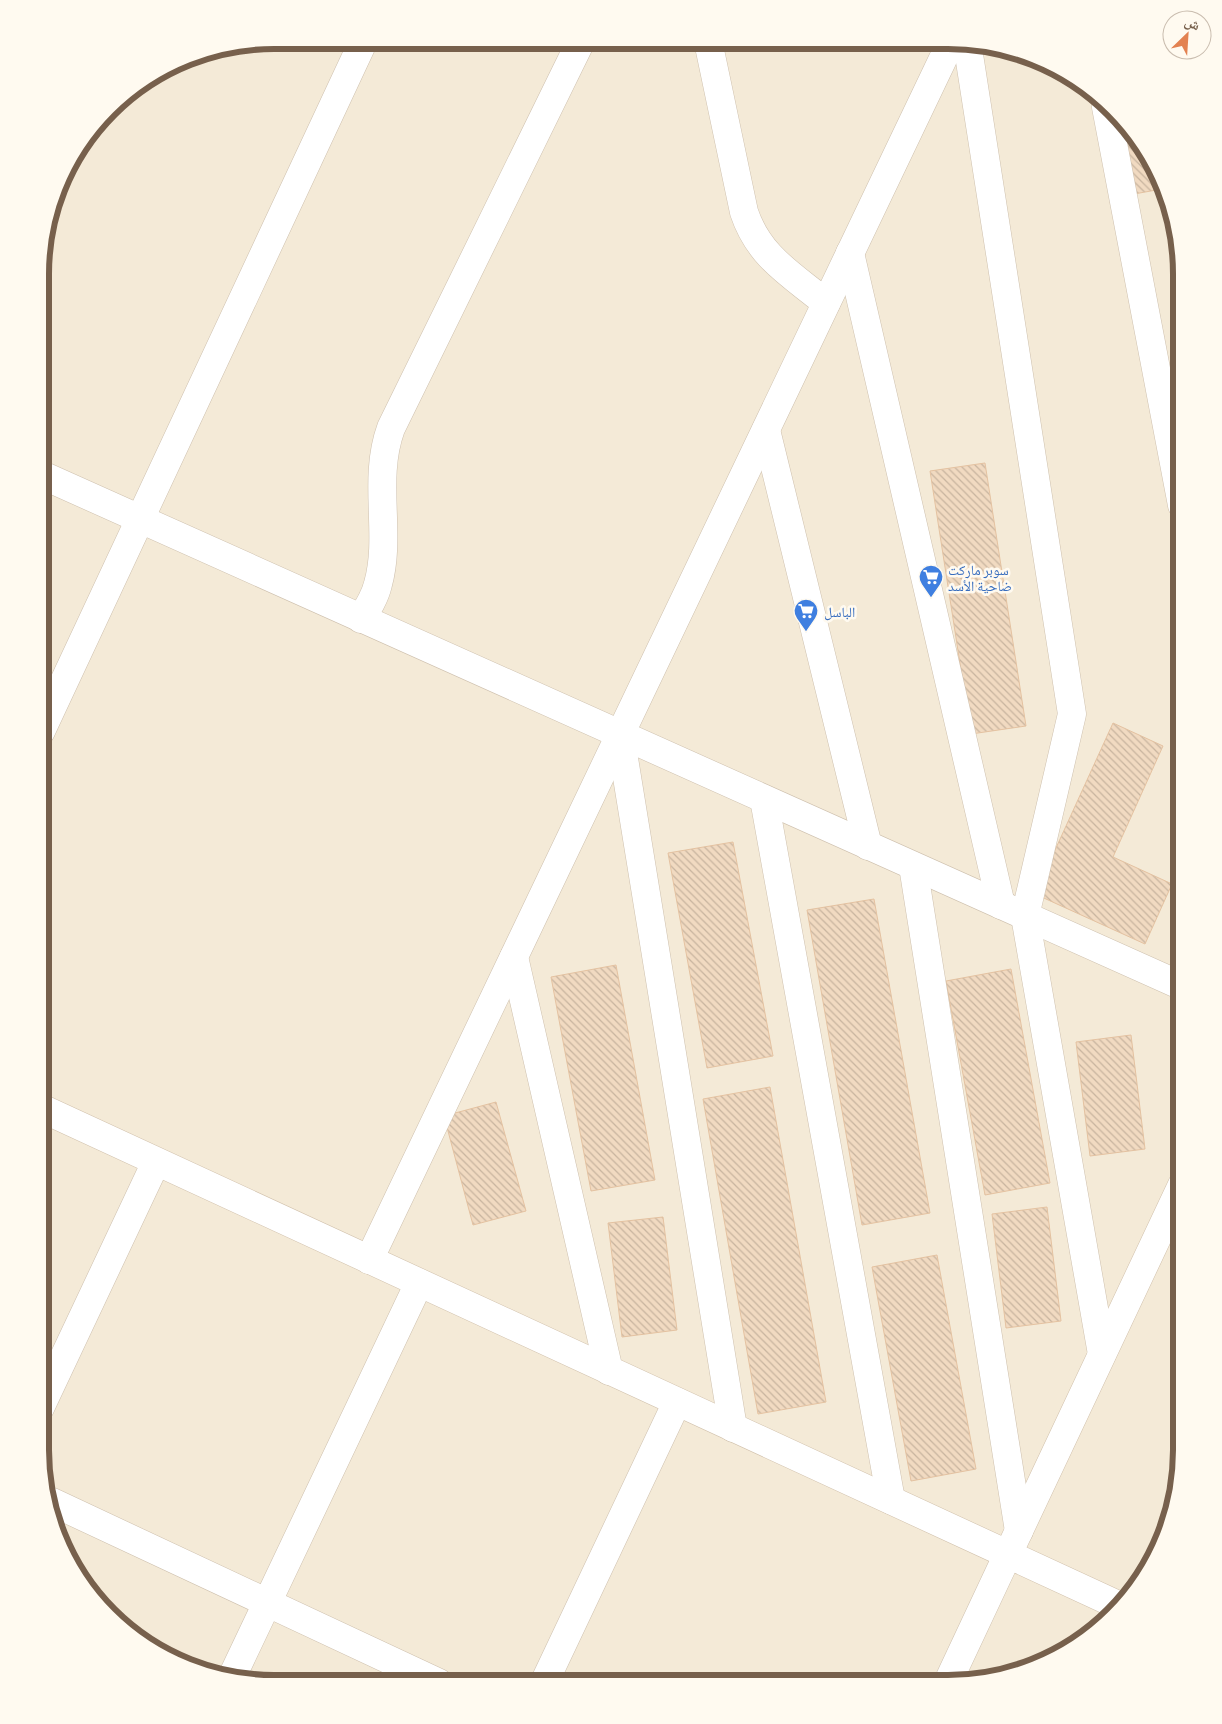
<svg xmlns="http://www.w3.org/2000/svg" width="1222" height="1724" font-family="Manrope,'Noto Naskh Arabic',sans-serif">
  <defs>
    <pattern id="building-back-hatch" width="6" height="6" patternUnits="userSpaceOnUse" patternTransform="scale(1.25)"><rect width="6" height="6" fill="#f1dac1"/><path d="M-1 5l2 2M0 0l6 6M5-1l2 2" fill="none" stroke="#c8b49f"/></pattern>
  </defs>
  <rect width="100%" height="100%" fill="#fcf7e9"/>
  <!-- residential -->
  <polygon fill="#f4ead7" points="274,40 979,42 1037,58 1090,88 1158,171 1182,273 1181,1466 1170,1526 1142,1580 1102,1626 1051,1660 949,1684 243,1682 185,1666 132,1636 64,1553 40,1451 42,243 71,157 120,98 198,52"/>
  <!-- building -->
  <g fill="url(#building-back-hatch)" stroke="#e4c2a1">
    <polygon points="1123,128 1158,171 1162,189 1134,194"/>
    <polygon points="985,463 1026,726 971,734 930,471"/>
    <polygon points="1113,723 1163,746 1113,857 1172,884 1145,944 1035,894"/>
    <polygon points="733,842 773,1056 707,1068 668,853"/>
    <polygon points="874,899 930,1213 862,1225 807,910"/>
    <polygon points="616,965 655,1180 591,1191 551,977"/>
    <polygon points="1011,969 1050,1183 985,1195 946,981"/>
    <polygon points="1131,1035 1145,1149 1090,1156 1076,1042"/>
    <polygon points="770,1087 826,1402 758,1414 703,1099"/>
    <polygon points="496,1102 526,1211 473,1225 444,1116"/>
    <polygon points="1047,1207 1061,1321 1006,1328 992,1214"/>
    <polygon points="663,1217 677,1330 622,1337 608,1223"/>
    <polygon points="937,1255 976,1469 911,1481 872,1267"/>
  </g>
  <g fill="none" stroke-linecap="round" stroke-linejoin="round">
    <defs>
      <g id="street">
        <path d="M708 41 744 212C759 257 791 274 826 303"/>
        <polyline points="967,42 1072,714 1025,916 1102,1354"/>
        <polyline points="1106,107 1182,505"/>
        <polyline points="850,253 1001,905"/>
        <polyline points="766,430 868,846"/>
        <polyline points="42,475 1182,986"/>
        <path d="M361 619C368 608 375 597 378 584 392 534 372 480 391 428L581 41"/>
        <polyline points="41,731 364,40"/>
        <polyline points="620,734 733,1428"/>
        <polyline points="764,799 891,1500"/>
        <polyline points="913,866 1019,1531"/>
        <polyline points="514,957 609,1371"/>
        <polyline points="369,1260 951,42"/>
        <polyline points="40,1408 156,1162"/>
        <polyline points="52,1502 439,1683"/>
        <polyline points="231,1679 419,1283"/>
        <polyline points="544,1683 677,1402"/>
        <polyline points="947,1684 1008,1554"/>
      </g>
      <g id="secondary">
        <polyline points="41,1108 1120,1606"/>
        <polyline points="1008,1554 1182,1185"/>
      </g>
    </defs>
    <!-- street casing -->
    <use href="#street" stroke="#cec0ae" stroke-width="29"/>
    <!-- secondary casing -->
    <use href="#secondary" stroke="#d1c1ac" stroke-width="29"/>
    <!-- street -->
    <use href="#street" stroke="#fff" stroke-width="28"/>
    <!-- secondary -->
    <use href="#secondary" stroke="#fff" stroke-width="28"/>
  </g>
  <!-- icons -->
  <defs>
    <symbol id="supermarket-pin" viewBox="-11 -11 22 30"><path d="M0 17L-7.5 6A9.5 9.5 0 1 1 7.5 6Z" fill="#3f7fe0" stroke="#fffaf0"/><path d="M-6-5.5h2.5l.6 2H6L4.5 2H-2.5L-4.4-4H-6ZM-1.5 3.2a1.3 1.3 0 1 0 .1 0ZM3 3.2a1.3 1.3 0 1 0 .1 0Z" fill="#fff"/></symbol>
  </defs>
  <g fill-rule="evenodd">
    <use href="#supermarket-pin" x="917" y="563" width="28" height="38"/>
    <use href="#supermarket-pin" x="792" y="597" width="28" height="38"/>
  </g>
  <g text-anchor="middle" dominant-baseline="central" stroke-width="5" stroke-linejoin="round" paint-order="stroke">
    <!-- shop labels -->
    <g font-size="14" fill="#366cbe" stroke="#fffaf0" text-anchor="start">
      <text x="948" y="569">سوبر ماركت<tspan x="948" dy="16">ضاحية الأسد</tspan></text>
      <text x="824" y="611">الباسل</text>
    </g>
  </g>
  <!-- crop -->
  <path d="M0 0H1222V1724H0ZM274 49H948A225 225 0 0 1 1173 274V1450A225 225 0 0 1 948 1675H274A225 225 0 0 1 49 1450V274A225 225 0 0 1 274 49Z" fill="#fffaf0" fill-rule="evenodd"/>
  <path fill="none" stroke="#77604c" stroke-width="6" d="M274 49H948A225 225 0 0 1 1173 274V1450A225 225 0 0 1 948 1675H274A225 225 0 0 1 49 1450V274A225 225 0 0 1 274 49Z"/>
  <!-- north arrow -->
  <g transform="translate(1187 35) rotate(25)"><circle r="24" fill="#fffaf0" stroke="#c9bcae"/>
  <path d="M0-4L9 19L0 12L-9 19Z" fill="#e38251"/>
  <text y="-8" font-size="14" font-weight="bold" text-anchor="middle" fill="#77604c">ش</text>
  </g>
</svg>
